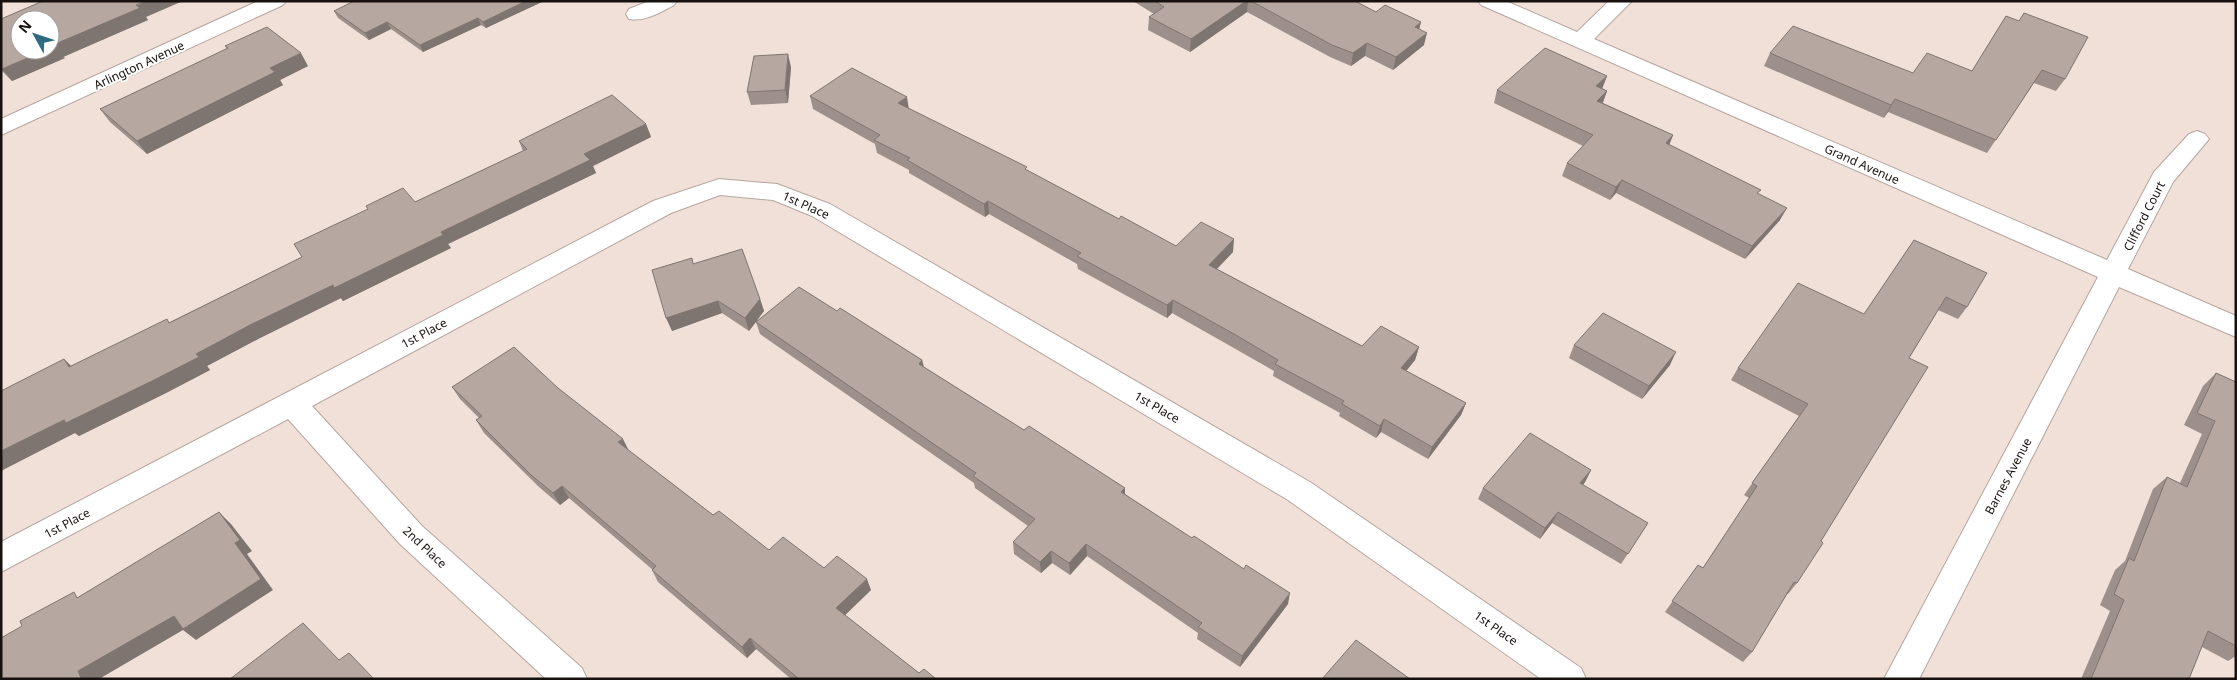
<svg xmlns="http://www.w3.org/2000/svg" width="2237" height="680" font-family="'Noto Sans',sans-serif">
  <rect width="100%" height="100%" fill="#f0e0d8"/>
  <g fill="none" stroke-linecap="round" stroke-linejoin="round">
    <defs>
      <g id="minor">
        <polygon points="258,1 286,1 283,5 1,135 1,119"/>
        <path d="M649 1H677L674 5C661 12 645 22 629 19L626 14 629 9Z"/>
        <polygon points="1478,1 1506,1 1577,32 1609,1 1632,1 1594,39 2107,260 2154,172 2189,134 2197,131 2205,134 2209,139 2173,182 2128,269 2236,316 2236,337 2119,287 1919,679 1884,679 2098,277 1481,5"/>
        <polygon points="719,179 777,184 830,204 1310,482 1581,668 1586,679 1541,679 1288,500 812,216 773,200 720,195 671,213 312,406 422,526 582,668 587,679 546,679 400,544 288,419 1,572 1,542 653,201"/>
      </g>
    </defs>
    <!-- minor casing -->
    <use href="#minor" stroke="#b5a69f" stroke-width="2"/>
    <!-- minor -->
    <use href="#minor" fill="#fff" fill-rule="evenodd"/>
  </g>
  <!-- wall -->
  <g fill="#9d908a">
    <polygon points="544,1 486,28 481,25 423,52 391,29 369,40 338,18 334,11"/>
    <polygon points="1133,1 1355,1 1376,12 1419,29 1424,45 1393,70 1365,56 1351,66 1330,57 1247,12 1190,52 1148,30 1149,17 1154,14"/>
    <polygon points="2006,16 2065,79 2056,91 2034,83 1987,153 1888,112 1884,118 1764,66 1770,53 1913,73 1972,71"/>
    <polygon points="146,17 148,20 63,57 65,58 12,81 1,70 1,19"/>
    <polygon points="225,46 308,66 280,80 283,85 147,154 110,122 100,109 227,49"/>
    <polygon points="791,67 788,103 751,105 747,92"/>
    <polygon points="1607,76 1602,88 1607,91 1603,103 1673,135 1669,145 1759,194 1780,220 1745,259 1616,193 1610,200 1562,176 1567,163 1583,146 1494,103 1497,90"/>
    <polygon points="810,96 908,108 1119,219 1176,246 1233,252 1217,269 1362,346 1419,347 1415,360 1406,371 1466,403 1461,415 1428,459 1381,432 1376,438 1339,416 1340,413 1273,376 1274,371 1232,347 1172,313 1167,318 1078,269 1077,264 989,214 985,217 909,173 909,170 877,153 875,144 813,109"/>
    <polygon points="646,124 651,137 593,166 596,173 448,244 451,248 343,301 341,298 260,338 207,366 210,370 166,393 79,436 75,433 64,359 71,366 170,322 302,257 368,209 366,206 415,202 523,151 519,141"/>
    <polygon points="1914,240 1967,307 1958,319 1938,310 1909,358 1821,541 1797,583 1788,594 1787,594 1752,652 1743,662 1665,612 1698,565 1703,568 1749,498 1744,495 1799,416 1731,380 1738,368 1864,314"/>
    <polygon points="694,264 760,299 764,311 757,320 837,311 922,360 924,367 1125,494 1288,604 1240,667 1197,639 1198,633 1087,556 1070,575 1052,563 1041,573 1014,554 1013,542 1028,526 975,488 974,483 760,334 756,322 749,331 722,313 672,331"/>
    <polygon points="1574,345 1670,365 1642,399 1569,358"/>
    <polygon points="2216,373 2236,382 2236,656 2228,661 2202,647 2189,679 2081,679 2110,611 2100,605 2115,570 2125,561 2153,489 2167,477 2180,483 2202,434 2184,425 2203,386"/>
    <polygon points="452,387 558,388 629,451 713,515 769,550 824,568 871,590 845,615 919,673 936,679 791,679 756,649 747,658 658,582 652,570 653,570 569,498 560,505 539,487 484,433 476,420 479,418 460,399"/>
    <polygon points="1591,470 1585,482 1583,485 1641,534 1621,564 1552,523 1540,539 1478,499 1483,488"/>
  </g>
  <!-- shaded-wall -->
  <g fill="#7f7570">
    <polygon points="146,1 183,1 146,17 148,20 63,57 65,58 12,81 2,69 46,50 50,50 50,48 53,45"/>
    <polygon points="526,1 544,1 486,28 483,22"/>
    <polygon points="1246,1 1248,1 1247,12 1190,52 1191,39"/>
    <polygon points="478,18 481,25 423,52 420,45"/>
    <polygon points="387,22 391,29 369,40 365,33"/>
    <polygon points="1421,22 1418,35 1415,27"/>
    <polygon points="1427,33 1424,45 1393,70 1396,57"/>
    <polygon points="1367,43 1365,56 1351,66 1353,53"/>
    <polygon points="301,53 308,66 280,80 283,85 147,154 137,141 270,68"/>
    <polygon points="788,54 791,67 788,103 785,90"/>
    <polygon points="1607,76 1602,89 1596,86"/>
    <polygon points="1607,91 1602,104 1597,101"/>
    <polygon points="907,97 909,110 898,103"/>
    <polygon points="1895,99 1888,112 1884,118 1891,105"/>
    <polygon points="646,124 651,137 593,166 596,173 448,244 451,248 343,301 341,298 260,338 207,366 210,370 166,393 79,436 75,433 1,471 1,451 196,354 250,325 441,232 584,154"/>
    <polygon points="1673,135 1668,148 1666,143"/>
    <polygon points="1622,180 1616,193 1610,200 1616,187"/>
    <polygon points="988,201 989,214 985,217 984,204"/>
    <polygon points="1787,208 1780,220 1745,259 1752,246"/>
    <polygon points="1234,239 1233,252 1208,278 1209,265"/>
    <polygon points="760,299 764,311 749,331 745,318"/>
    <polygon points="1173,300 1172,313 1167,318 1167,305"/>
    <polygon points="718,301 722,313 672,331 666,318"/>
    <polygon points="1419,347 1415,360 1398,381 1401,368"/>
    <polygon points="1676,352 1670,365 1642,399 1649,386"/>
    <polygon points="64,359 77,372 69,367"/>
    <polygon points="922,360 925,373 919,364"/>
    <polygon points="1466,403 1461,415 1428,459 1432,447"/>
    <polygon points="1384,419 1381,432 1376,438 1380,426"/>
    <polygon points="623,439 629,451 618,442"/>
    <polygon points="1591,470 1585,482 1575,495 1580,483"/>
    <polygon points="562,486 569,498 560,505 553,493"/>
    <polygon points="1125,488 1125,500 1121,492"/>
    <polygon points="219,512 231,524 252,551 247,554 273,590 196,640 183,630 99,679 79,679 78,671 235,543"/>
    <polygon points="1558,512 1552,523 1540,539 1545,528"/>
    <polygon points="1086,544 1087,556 1070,575 1069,563"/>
    <polygon points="1051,551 1052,563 1041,573 1040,562"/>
    <polygon points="867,579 871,590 840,620 836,608"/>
    <polygon points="1290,593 1288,604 1240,667 1242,656"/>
    <polygon points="750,638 756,649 747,658 742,647"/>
  </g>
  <!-- building -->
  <g fill="#b6a7a0" stroke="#7f7570">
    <polygon points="43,1 146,1 136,5 140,8 53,45 55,46 50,48 50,20 20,20 20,50 46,50 2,69 1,68 1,19"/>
    <polygon points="354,1 526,1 483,22 478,18 420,45 387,22 365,33 334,11"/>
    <polygon points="1155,1 1246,1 1191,39 1149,17 1164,7"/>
    <polygon points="1251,1 1355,1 1376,12 1385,5 1421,22 1415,27 1427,33 1396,57 1367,43 1353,53 1332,45"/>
    <polygon points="2024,13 2088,37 2065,79 2042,70 1996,140 1895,99 1891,105 1770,53 1793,26 1913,73 1927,53 1972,71 2006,16 2019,21"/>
    <polygon points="267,27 301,53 270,68 275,72 137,141 100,109 228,48 225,46"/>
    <polygon points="1545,48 1607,76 1596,86 1607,91 1597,101 1673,135 1666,143 1761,190 1757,193 1787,208 1752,246 1622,180 1616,187 1567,163 1593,135 1497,90"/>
    <polygon points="788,54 785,90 747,92 754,56"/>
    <polygon points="852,68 907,97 898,103 1027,167 1025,169 1119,219 1121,216 1176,246 1201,222 1234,239 1209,265 1362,346 1381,326 1419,347 1401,368 1466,403 1432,447 1384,419 1380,426 1342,404 1344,401 1275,364 1278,360 1234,334 1173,300 1167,305 1077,256 1081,253 988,201 984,204 907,160 910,158 874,140 880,135 810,96"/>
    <polygon points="612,95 646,124 584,154 590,160 441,232 443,235 334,288 333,285 250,325 196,354 199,357 154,380 66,423 64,420 1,451 1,391 64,359 69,367 167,319 169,323 302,257 294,244 368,209 366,206 403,188 415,202 527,149 519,141"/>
    <polygon points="1914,240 1987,273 1967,307 1946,297 1909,358 1928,367 1821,541 1823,543 1797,583 1794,582 1752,652 1672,601 1698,565 1703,568 1757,486 1752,483 1808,404 1738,368 1798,283 1864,314"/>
    <polygon points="742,249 760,299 745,318 718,301 666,318 652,270 692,258 693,264"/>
    <polygon points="799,287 837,311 840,308 922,360 919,364 1024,430 1029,426 1125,488 1121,492 1192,538 1194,536 1244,569 1246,565 1290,593 1242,656 1198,627 1202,623 1086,544 1069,563 1051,551 1040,562 1013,542 1035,519 973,476 976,473 756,322"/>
    <polygon points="1603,313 1676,352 1649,386 1574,345"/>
    <polygon points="514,347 558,388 623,439 618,442 713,515 719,511 769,550 783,537 824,568 837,556 867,579 836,608 919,673 924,669 936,679 799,679 750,638 742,647 652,570 656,566 562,486 553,493 531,475 476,420 482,416 452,387"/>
    <polygon points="2216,373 2236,382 2236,646 2208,631 2189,679 2091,679 2124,600 2114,594 2129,558 2134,561 2167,477 2187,487 2215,421 2197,413"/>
    <polygon points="1530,433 1591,470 1580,483 1648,523 1628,554 1558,512 1545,528 1483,488"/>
    <polygon points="219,512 240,540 235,543 261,579 183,629 174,616 78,671 81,678 79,679 1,679 1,638 22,626 20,621 74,592 77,598"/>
    <polygon points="303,623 339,660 349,653 374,679 230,679"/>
    <polygon points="1356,640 1410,679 1322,679"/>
  </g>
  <g text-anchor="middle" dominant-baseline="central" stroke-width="4" stroke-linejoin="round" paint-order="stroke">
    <!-- street labels -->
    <g font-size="12" fill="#16100e" stroke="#fff">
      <text transform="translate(139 65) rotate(-25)">Arlington Avenue</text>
      <text transform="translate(1862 164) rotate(24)">Grand Avenue</text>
      <text transform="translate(806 205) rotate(24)">1st Place</text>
      <text transform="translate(2144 216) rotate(-63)">Clifford Court</text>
      <text transform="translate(424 333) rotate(-28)">1st Place</text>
      <text transform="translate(1157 407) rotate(30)">1st Place</text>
      <text transform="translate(2008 476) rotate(-62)">Barnes Avenue</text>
      <text transform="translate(67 523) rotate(-28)">1st Place</text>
      <text transform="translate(425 547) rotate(43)">2nd Place</text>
      <text transform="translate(1496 628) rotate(35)">1st Place</text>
    </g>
  </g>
  <!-- border -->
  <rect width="2237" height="680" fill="none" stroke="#16100e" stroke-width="5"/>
  <!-- north arrow -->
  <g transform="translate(35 35) rotate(310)"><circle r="24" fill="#ffffff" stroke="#a29f9f"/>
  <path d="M0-4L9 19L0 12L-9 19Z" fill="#2e6a81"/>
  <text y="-8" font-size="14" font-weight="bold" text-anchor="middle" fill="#16100e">N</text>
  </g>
</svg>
